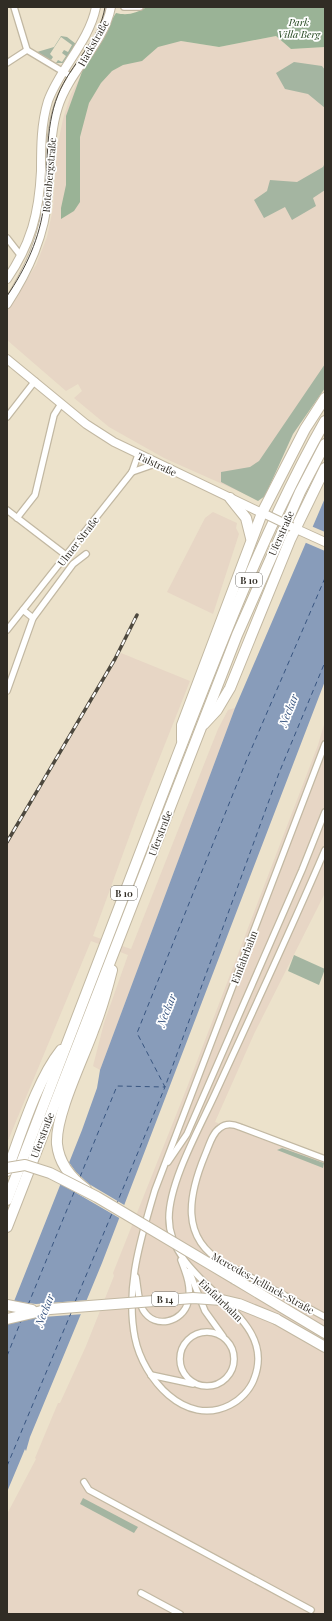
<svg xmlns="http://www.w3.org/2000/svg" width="332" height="1621" font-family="'Playfair Display',serif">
  <rect width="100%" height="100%" fill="#ece2cb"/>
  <!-- industrial -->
  <g fill="#e7d6c5">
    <polygon points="276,36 291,49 325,47 325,385 292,435 258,500 164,458 109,427 74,398 82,391 78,384 66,391 7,340 7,311 36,265 47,237 53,208 57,148 63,119 71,94 90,58 181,41 219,47"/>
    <polygon points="213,512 237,523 236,528 239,534 213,614 167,592 205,518"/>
    <polygon points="121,653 190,681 140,807 93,936 131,949 218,729 228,710 235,708 100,1070 93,1066 104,1023 128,955 91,941 7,1143 7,846"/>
    <polygon points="325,721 325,893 254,1034 215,1122 325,1162 325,1614 7,1614 7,1514 36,1459 35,1458 58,1403 60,1403 86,1346 114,1276 113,1273 186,1090 318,745"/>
  </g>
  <!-- green -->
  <g fill="#a4b5a1">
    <polygon points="61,36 67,37 76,44 63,63 56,63 58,60 62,62 66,56 62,53 64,50 68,52 72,45 61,37 50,54 53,57 51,60 37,52 54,47"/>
    <polygon points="294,62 322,66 325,70 325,108 308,94 285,89 276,73"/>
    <polygon points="325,163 325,190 313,198 316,206 292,220 285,207 264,218 254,200 267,191 270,180 297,182 323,167"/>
    <polygon points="325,364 325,388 293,434 265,496 258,501 221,482 221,472 250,467 259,461"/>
    <polygon points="294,955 325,969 319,985 288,971"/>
    <polygon points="282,1148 324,1163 323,1168 277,1150"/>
    <polygon points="83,1498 138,1527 134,1533 80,1504"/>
  </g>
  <!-- forest -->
  <path fill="#9ab396" d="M147 7H325V47L291 49 276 36 219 47 181 41 158 47 142 61 123 65 112 71 101 83 89 103 80 137V202L74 211 61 219V208L66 185V116L87 58 116 13C128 16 136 13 147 7Z"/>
  <!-- water -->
  <polygon fill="#889cba" points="325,498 325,681 102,1263 30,1437 26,1451 25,1449 7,1492 7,1319 82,1130 97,1088 100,1070 235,708"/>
  <!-- pier -->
  <g fill="#ece2cb">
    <polygon points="311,526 325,532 325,551 304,542"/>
    <polygon points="68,1161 76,1172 89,1184 126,1206 121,1219 59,1183"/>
    <polygon points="89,1300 84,1314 30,1318 7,1314 12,1301 36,1304"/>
  </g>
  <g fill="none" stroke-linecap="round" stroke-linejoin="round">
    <!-- ferry -->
    <g stroke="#385580" stroke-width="1" stroke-dasharray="5 4" stroke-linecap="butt">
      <polyline points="325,578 247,759 137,1033 165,1087 279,773 325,662"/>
      <polyline points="80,1177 117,1086 165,1087 117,1203"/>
      <polyline points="75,1302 113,1211"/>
      <polyline points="28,1305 75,1190"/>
      <polyline points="7,1356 21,1321"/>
      <polyline points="7,1466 71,1313"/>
    </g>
    <defs>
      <g id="street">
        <polyline points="14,7 27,50 72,77"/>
        <polyline points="124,7 140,7"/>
        <polyline points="7,63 27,50"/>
        <polyline points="7,238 21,256"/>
        <polyline points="7,417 35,381"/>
        <polyline points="132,472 155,464"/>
        <polyline points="7,510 67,556"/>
        <polyline points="17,518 35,495 54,415 61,404"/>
        <polyline points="23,610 33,618"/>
        <polyline points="7,630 132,472 138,455"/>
        <polyline points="7,691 33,618 73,564 86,554"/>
        <path d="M325 744 155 1190C141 1237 125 1288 135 1338 143 1378 185 1428 230 1405 240 1400 250 1390 254 1379 281 1312 169 1286 169 1218 169 1182 200 1127 215 1094 252 1013 290 932 325 850"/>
        <path d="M325 1159 240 1127C233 1124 226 1123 220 1128 212 1133 209 1146 205 1155 189 1194 179 1238 224 1263L325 1317"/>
        <polyline points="168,1162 187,1134 302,870 325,812"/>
        <polyline points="189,1271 205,1311 223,1336"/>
        <path d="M136 1277C138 1288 138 1301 143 1310 155 1330 183 1322 188 1302 192 1288 186 1273 181 1260"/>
        <circle cx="207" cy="1359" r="27"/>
        <polyline points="151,1375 193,1384"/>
        <polyline points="84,1482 89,1490 311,1610"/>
        <polyline points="141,1593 180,1614"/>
      </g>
      <g id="secondary">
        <path d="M7 279C31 244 39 213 41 171 41 147 41 124 48 101 60 68 89 42 96 7"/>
        <path d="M7 304C29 270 45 235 48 194 51 165 49 135 58 107 69 71 104 44 111 7"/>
        <polyline points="7,359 86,424 114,442 266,515"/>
        <polyline points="292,527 325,542"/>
      </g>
      <g id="highway">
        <polyline points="230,498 246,518 251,538"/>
        <polyline points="204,724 217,710 230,688 290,540 325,468"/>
        <polyline points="182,740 182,725 262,513 305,429 325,398"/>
        <path d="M7 1171C21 1134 37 1080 61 1050"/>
        <path d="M86 1189C71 1178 59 1163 57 1144 55 1116 83 1059 93 1031 101 1011 107 990 112 970"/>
        <path d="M7 1200C63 1054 119 908 175 762 220 646 264 529 325 421"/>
        <polyline points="7,1227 237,635 300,492 325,444"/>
        <polyline points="235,1279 325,1333"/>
        <polyline points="7,1305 32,1310"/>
        <polyline points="7,1319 50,1309"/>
        <polyline points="276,1319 325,1347"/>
      </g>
    </defs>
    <!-- street casing -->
    <use href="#street" stroke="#c2b8a2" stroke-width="8"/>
    <!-- secondary casing -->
    <use href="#secondary" stroke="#c2b8a2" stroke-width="10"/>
    <!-- highway casing -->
    <use href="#highway" stroke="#c2b8a2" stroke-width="12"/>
    <!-- street -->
    <use href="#street" stroke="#fff" stroke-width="5.5"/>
    <!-- secondary -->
    <use href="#secondary" stroke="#fff" stroke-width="8"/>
    <!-- highway -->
    <use href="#highway" stroke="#fff" stroke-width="10"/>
    <!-- tram -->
    <path stroke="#4d483e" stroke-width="1" d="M7 296C26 268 40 238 44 204 49 167 44 130 58 95 70 64 100 41 105 7"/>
    <defs>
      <polyline id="rail" points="7,842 115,659 137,615"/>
    </defs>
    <!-- rail casing -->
    <use href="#rail" stroke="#4d483e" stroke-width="3.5"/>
    <!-- rail -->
    <use href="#rail" stroke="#fff" stroke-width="2" stroke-dasharray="6" stroke-linecap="butt"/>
    <defs>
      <polyline id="secondary-bridge" points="267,515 292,527"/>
      <g id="highway-bridge">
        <polyline points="7,1168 25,1165 50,1173 97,1197 235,1279"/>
        <polyline points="50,1309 193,1298 222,1300 239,1304 276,1319"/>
      </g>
    </defs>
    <!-- secondary-bridge casing -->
    <use href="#secondary-bridge" stroke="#c2b8a2" stroke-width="10" stroke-linecap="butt"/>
    <!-- highway-bridge casing -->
    <use href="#highway-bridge" stroke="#c2b8a2" stroke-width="12" stroke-linecap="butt"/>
    <!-- secondary-bridge -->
    <use href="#secondary-bridge" stroke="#fff" stroke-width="8"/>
    <!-- highway-bridge -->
    <use href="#highway-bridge" stroke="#fff" stroke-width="10"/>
  </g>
  <g text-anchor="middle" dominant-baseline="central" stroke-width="3.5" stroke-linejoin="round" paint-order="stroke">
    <!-- shield labels -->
    <g fill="#fff" stroke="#6f6c66" stroke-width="1">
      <rect x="236" y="573" width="26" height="14" rx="3"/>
      <rect x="111" y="886" width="26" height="14" rx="3"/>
      <rect x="152" y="1292" width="26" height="14" rx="3"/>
    </g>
    <g font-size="9" font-weight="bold" fill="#312d25">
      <text x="249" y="580">B 10</text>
      <text x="124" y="893">B 10</text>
      <text x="165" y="1299">B 14</text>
    </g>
    <!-- park labels -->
    <g font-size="10" font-style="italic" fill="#20441b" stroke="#fff">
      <text x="299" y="22">Park<tspan x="299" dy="12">Villa Berg</tspan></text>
    </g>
    <!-- street labels -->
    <g font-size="10" fill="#312d25" stroke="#fff">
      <text transform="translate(93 43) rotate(-60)">Hackstraße</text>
      <text transform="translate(49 175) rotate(-85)">Rotenbergstraße</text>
      <text transform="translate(157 464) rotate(25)">Talstraße</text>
      <text transform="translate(281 533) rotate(-66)">Uferstraße</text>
      <text transform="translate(78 541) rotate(-52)">Ulmer Straße</text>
      <text transform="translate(160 833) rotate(-69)">Uferstraße</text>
      <text transform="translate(244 957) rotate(-69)">Einfahrbahn</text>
      <text transform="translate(42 1135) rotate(-69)">Uferstraße</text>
      <text transform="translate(263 1283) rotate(29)">Mercedes-Jellinek-Straße</text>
      <text transform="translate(221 1300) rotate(44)">Einfahrbahn</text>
    </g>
    <!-- water labels -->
    <g font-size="11" font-style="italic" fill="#385580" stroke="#fff">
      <text transform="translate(288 710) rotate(-68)">Neckar</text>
      <text transform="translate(166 1010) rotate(-68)">Neckar</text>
      <text transform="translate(44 1310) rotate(-68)">Neckar</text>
    </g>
  </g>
  <!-- border -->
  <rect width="332" height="1621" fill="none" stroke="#312d25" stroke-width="16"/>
</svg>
